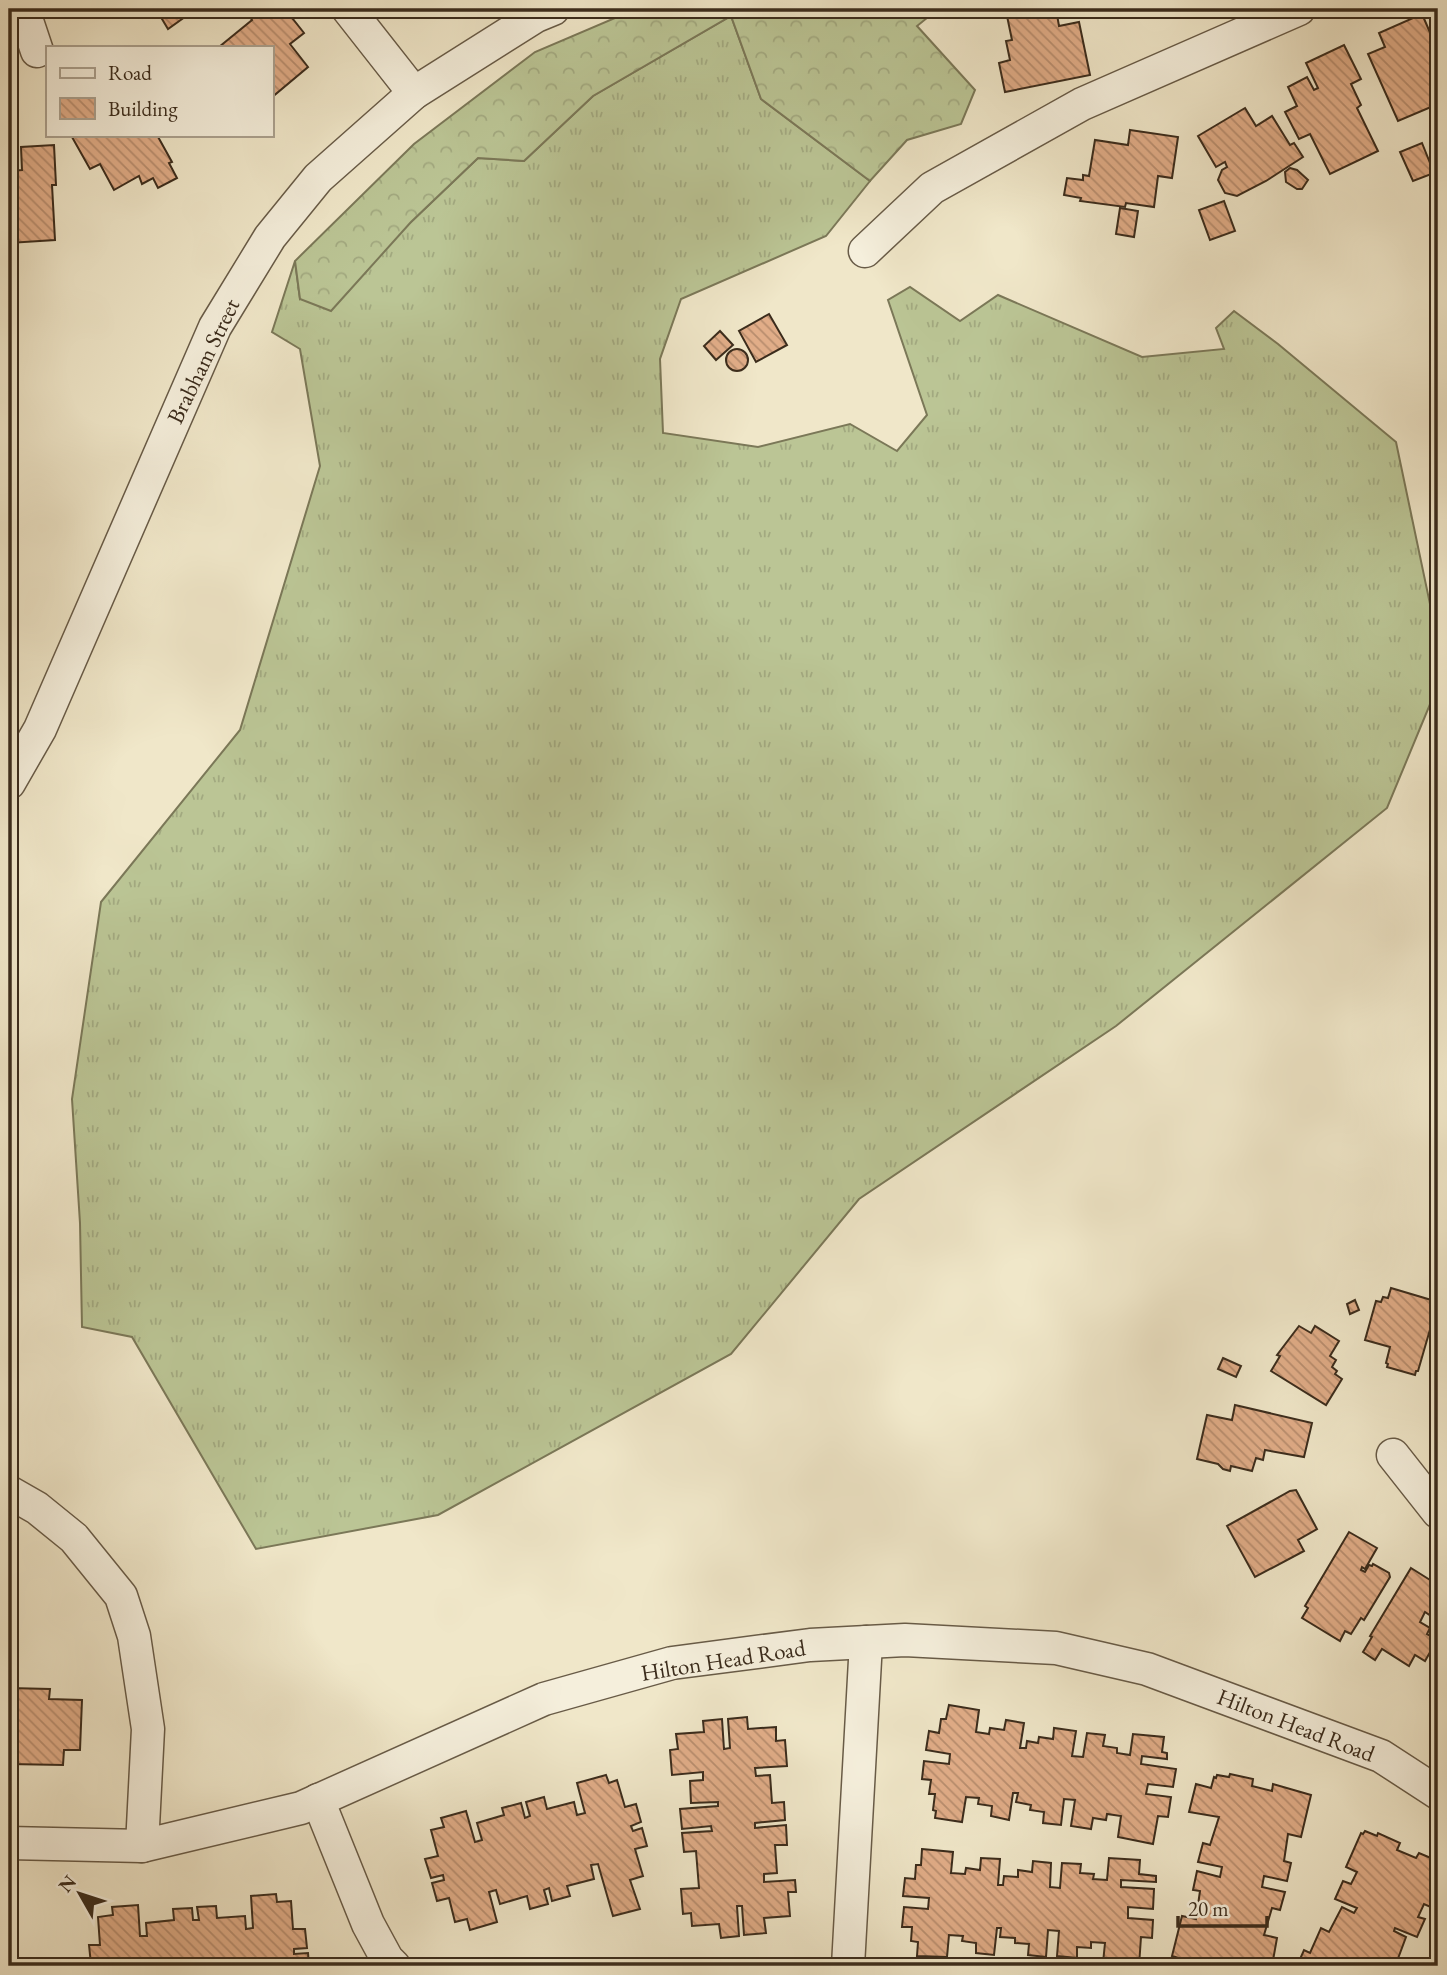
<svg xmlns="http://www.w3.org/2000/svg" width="1447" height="1975" font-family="'EB Garamond',serif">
  <defs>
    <pattern id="grass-tufts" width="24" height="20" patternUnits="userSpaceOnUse" patternTransform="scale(1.75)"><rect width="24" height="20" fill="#bbc595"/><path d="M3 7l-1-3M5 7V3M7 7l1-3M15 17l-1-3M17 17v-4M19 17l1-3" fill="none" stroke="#a2a980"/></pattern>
    <pattern id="forest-crowns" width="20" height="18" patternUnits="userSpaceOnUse" patternTransform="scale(1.75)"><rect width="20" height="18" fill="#bbc595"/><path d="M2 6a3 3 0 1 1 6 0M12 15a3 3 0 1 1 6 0" fill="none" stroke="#a2a980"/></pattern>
    <pattern id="building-back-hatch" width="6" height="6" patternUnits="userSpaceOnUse" patternTransform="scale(1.75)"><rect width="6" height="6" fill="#e1ad88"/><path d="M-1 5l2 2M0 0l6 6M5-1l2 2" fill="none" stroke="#b88d6e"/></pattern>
  </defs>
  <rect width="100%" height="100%" fill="#f0e7c9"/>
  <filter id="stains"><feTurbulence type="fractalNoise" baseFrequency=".00286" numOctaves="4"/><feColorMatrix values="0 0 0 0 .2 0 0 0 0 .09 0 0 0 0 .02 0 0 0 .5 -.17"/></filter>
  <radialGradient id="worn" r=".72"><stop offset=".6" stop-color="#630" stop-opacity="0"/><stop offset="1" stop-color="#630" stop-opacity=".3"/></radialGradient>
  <!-- grass -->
  <polygon fill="url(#grass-tufts)" stroke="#7b7858" stroke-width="2" points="731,16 761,99 870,181 826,236 681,299 660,359 663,433 758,447 850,424 897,451 927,415 888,300 910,287 960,321 998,295 1142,357 1224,349 1216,328 1234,311 1278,344 1396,442 1438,642 1438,685 1387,808 1116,1026 859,1199 731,1354 438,1515 256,1549 132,1337 82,1327 80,1223 72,1099 101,902 240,730 320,466 300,349 272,332 295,261 300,299 411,222 478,158 524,161 593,96"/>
  <!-- forest -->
  <polygon fill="url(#forest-crowns)" stroke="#7b7858" stroke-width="2" points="636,9 938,9 917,26 975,90 961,124 907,140 870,181 761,99 731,16 593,96 524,161 478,158 411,222 331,311 300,299 295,261 414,144 535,52"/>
  <!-- building -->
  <g fill="url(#building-back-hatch)" stroke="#3b2c1c" stroke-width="2">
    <polygon points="156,9 196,9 168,29"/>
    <polygon points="244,9 285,9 304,33 290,44 308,67 271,98 271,47 219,47 252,20"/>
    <polygon points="1042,9 1056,9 1059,26 1079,22 1090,75 1005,92 999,63 1010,60 1006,41 1012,40 1007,16"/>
    <polygon points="1422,14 1438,51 1438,104 1398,121 1368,54 1385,47 1379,33"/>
    <polygon points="1344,45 1361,79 1351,84 1361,105 1357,108 1378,151 1330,174 1310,134 1299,139 1285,112 1297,106 1288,87 1307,77 1314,90 1318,88 1306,63"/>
    <polygon points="1245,108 1256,126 1272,116 1290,145 1294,143 1303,157 1266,181 1237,196 1225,193 1218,180 1222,170 1227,167 1225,162 1216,167 1198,136"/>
    <polygon points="1130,130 1178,137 1172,178 1158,176 1154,207 1126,203 1125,207 1080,201 1081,198 1064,195 1067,178 1083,180 1083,175 1089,176 1095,140 1128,145"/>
    <polygon points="77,135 157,135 172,162 169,163 177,178 158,188 153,178 142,184 139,176 114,190 100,164 90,169 72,137"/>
    <polygon points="1422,143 1434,173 1413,181 1400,152"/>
    <polygon points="54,145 56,185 52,185 55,240 9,243 9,171 22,170 21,147"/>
    <polygon points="1290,168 1297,170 1308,180 1302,189 1297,189 1286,182 1285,172"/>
    <polygon points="1224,201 1235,231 1210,240 1199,210"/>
    <polygon points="1120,208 1138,211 1134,237 1116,234"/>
    <polygon points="769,314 787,345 756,362 739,331"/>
    <polygon points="720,331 733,345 716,360 704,346"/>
    <circle cx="737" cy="360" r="11"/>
    <polygon points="1391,1288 1438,1302 1418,1371 1416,1371 1415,1375 1387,1367 1388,1364 1386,1363 1390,1347 1365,1340 1376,1301 1381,1302 1383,1297 1388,1298"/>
    <polygon points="1355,1300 1359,1310 1350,1314 1347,1304"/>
    <polygon points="1299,1326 1311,1333 1315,1326 1339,1341 1330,1356 1336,1360 1332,1367 1337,1371 1335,1374 1342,1379 1326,1405 1271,1371 1280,1356 1277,1355"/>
    <polygon points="1223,1358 1241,1366 1236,1377 1218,1369"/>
    <polygon points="1235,1405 1312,1423 1304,1457 1265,1450 1263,1460 1256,1458 1252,1471 1231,1466 1230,1471 1223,1469 1218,1464 1197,1459 1207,1415 1232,1420"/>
    <polygon points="1296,1490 1317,1529 1298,1540 1304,1551 1255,1577 1227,1526 1290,1491"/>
    <polygon points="1349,1532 1377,1548 1365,1569 1362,1567 1361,1570 1365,1572 1369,1565 1372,1566 1373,1564 1389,1573 1390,1577 1364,1620 1361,1618 1351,1634 1345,1631 1340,1641 1302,1618 1308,1608 1305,1606"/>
    <polygon points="1411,1568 1438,1585 1438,1611 1434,1618 1425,1612 1420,1622 1430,1628 1427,1634 1437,1640 1425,1661 1415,1655 1409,1666 1382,1649 1375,1660 1363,1652 1372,1637 1370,1636"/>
    <polygon points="9,1688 50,1689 49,1699 82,1700 80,1750 64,1750 63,1765 9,1764"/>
    <polygon points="949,1705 979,1710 976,1732 989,1734 990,1728 1004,1730 1006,1720 1024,1723 1020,1748 1026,1748 1027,1741 1038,1743 1039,1737 1053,1739 1054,1728 1076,1731 1072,1756 1083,1757 1087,1733 1105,1735 1103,1746 1117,1748 1117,1753 1130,1755 1133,1734 1164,1737 1162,1752 1167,1753 1167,1759 1142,1756 1141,1764 1176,1769 1173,1787 1148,1784 1146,1794 1171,1797 1168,1817 1158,1816 1153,1844 1118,1837 1121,1816 1107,1814 1106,1820 1093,1818 1091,1829 1071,1826 1075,1800 1064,1799 1061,1825 1043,1823 1044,1812 1030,1810 1031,1805 1016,1802 1018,1793 1013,1793 1009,1820 991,1816 992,1806 978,1804 979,1798 966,1797 962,1822 935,1818 936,1811 933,1810 935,1794 929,1794 931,1780 922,1779 924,1761 949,1764 950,1754 926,1750 929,1731 939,1733 941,1719 946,1719"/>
    <polygon points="747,1717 748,1729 776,1727 776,1741 785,1740 787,1766 755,1768 756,1776 770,1775 772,1803 784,1802 785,1820 755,1823 755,1828 786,1825 787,1845 775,1845 777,1873 764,1874 764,1882 795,1880 796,1892 788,1892 790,1916 764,1918 766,1933 744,1935 742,1906 737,1906 739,1936 721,1938 719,1924 692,1926 691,1913 683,1914 681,1889 699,1888 696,1851 684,1852 682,1833 712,1831 711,1826 682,1829 680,1809 718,1806 718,1802 691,1803 690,1781 703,1780 703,1772 672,1775 670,1750 678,1749 676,1734 704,1732 703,1721 722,1719 724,1749 730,1748 728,1719"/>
    <polygon points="1230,1774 1253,1779 1252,1786 1272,1791 1273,1784 1311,1795 1301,1837 1288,1834 1284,1861 1291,1863 1287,1881 1264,1876 1262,1887 1285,1892 1280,1910 1272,1908 1264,1935 1277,1938 1272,1966 1198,1966 1185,1963 1185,1960 1172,1956 1182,1916 1196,1919 1200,1891 1193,1890 1197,1871 1220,1877 1222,1867 1198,1862 1203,1843 1210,1845 1219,1817 1189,1812 1196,1784 1211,1788 1214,1777 1216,1778 1217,1775 1229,1777"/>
    <polygon points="606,1775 609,1783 617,1780 625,1807 636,1804 641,1822 631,1826 633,1831 642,1828 647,1846 635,1849 643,1876 630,1880 640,1909 613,1916 598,1864 591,1865 594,1879 567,1886 570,1896 552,1901 549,1888 544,1890 548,1904 530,1909 527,1896 500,1904 496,1890 489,1892 497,1922 470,1930 467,1919 455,1922 449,1898 437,1901 432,1883 444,1880 443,1875 431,1878 425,1859 438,1856 431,1830 444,1827 441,1818 466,1811 475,1842 482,1840 477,1823 504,1815 502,1808 521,1803 525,1818 530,1816 526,1802 544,1797 547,1809 574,1802 577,1815 585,1813 577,1783"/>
    <polygon points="1365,1831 1377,1836 1378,1833 1400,1843 1397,1850 1416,1858 1419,1853 1438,1861 1438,1900 1435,1909 1424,1904 1418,1917 1425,1919 1417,1937 1395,1928 1394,1931 1406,1937 1396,1964 1401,1966 1297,1966 1304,1950 1310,1953 1321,1928 1329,1932 1342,1907 1354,1913 1357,1908 1335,1899 1343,1881 1351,1884 1357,1872 1346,1867 1361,1833 1363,1834"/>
    <polygon points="922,1849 953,1852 951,1873 965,1874 966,1868 980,1870 981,1858 1000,1859 998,1885 1003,1885 1004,1876 1018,1877 1018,1870 1032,1872 1033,1861 1051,1863 1050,1887 1060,1888 1062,1863 1081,1864 1080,1873 1094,1874 1093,1879 1107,1880 1109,1858 1140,1860 1139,1874 1156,1876 1156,1882 1121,1880 1121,1887 1154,1889 1153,1909 1128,1907 1128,1918 1153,1920 1152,1938 1141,1937 1139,1966 1115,1966 1115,1964 1103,1963 1105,1943 1091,1942 1091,1948 1077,1947 1077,1958 1057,1956 1059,1931 1048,1930 1046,1957 1028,1955 1029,1944 1015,1943 1015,1938 1000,1937 1001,1928 997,1928 994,1955 976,1953 976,1943 962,1941 963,1936 949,1935 947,1957 917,1956 918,1942 911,1941 912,1927 902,1927 904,1907 928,1909 929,1898 903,1896 905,1878 915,1879 916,1865 921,1865"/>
    <polygon points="276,1894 277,1902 291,1901 293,1929 305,1929 307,1948 294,1949 294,1954 308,1953 309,1966 91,1964 89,1945 100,1945 98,1917 113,1915 112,1907 138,1905 140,1936 147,1936 146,1923 174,1920 173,1909 192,1908 193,1920 199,1920 197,1907 216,1906 217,1918 245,1916 246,1929 253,1928 251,1896"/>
  </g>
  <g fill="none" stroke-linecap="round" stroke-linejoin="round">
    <defs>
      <g id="minor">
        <polyline points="23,9 37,51"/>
        <polyline points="348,9 414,93"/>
        <polyline points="865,251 932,188 1082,104 1299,9"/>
        <polyline points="9,783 40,729 215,327 270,237 318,178 414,93 536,16 553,9"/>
        <polyline points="1393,1455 1438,1512"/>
        <polyline points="9,1492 37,1508 74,1538 121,1596 134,1636 148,1729 142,1846"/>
        <polyline points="318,1800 368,1924 387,1959 394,1966"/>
        <polyline points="9,1843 142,1846 301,1808 544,1699 672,1663 810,1645 905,1640 1056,1648 1147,1669 1381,1756 1438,1793"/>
        <polyline points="848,1966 866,1642"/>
      </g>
    </defs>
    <!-- minor casing -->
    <use href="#minor" stroke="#685b47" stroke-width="35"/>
    <!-- minor -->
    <use href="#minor" stroke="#f5efdc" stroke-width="32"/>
  </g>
  <g text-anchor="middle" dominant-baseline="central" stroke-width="5" stroke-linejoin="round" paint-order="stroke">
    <!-- street labels -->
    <g font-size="23" fill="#3b2c1c" stroke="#f5efdc">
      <text transform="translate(203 361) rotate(-64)">Brabham Street</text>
      <text transform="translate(723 1660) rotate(-9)">Hilton Head Road</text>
      <text transform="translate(1296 1725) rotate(21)">Hilton Head Road</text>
    </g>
  </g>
  <!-- margin -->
  <rect width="1447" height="1975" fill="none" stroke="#f0e7c9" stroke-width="35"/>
  <rect x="10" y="10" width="1426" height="1954" fill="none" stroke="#3b2c1c" stroke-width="3.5"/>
  <rect x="18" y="18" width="1412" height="1940" fill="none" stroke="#3b2c1c" stroke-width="2"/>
  <!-- legend -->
  <rect x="46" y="46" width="228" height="91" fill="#f5efdc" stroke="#aba18f" stroke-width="2"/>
  <rect x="60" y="68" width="35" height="10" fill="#f5efdc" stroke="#aba18f" stroke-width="2"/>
  <text x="108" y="80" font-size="21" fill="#3b2c1c">Road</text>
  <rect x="60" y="98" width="35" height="21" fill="url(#building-back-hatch)" stroke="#aba18f" stroke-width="2"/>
  <text x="108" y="116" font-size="21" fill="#3b2c1c">Building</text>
  <!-- north arrow -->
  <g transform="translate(80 1894) rotate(309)" stroke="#f5efdc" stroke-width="5" paint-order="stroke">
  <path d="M0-5L12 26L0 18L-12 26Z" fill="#3b2c1c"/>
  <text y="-10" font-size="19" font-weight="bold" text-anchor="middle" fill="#3b2c1c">N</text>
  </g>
  <!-- scale -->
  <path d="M1178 1916v10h89v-10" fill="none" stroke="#3b2c1c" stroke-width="3.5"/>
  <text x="1188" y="1916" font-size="21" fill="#3b2c1c" stroke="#f5efdc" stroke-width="5" paint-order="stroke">20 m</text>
  <rect width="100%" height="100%" filter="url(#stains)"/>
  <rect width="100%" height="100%" fill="url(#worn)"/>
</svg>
